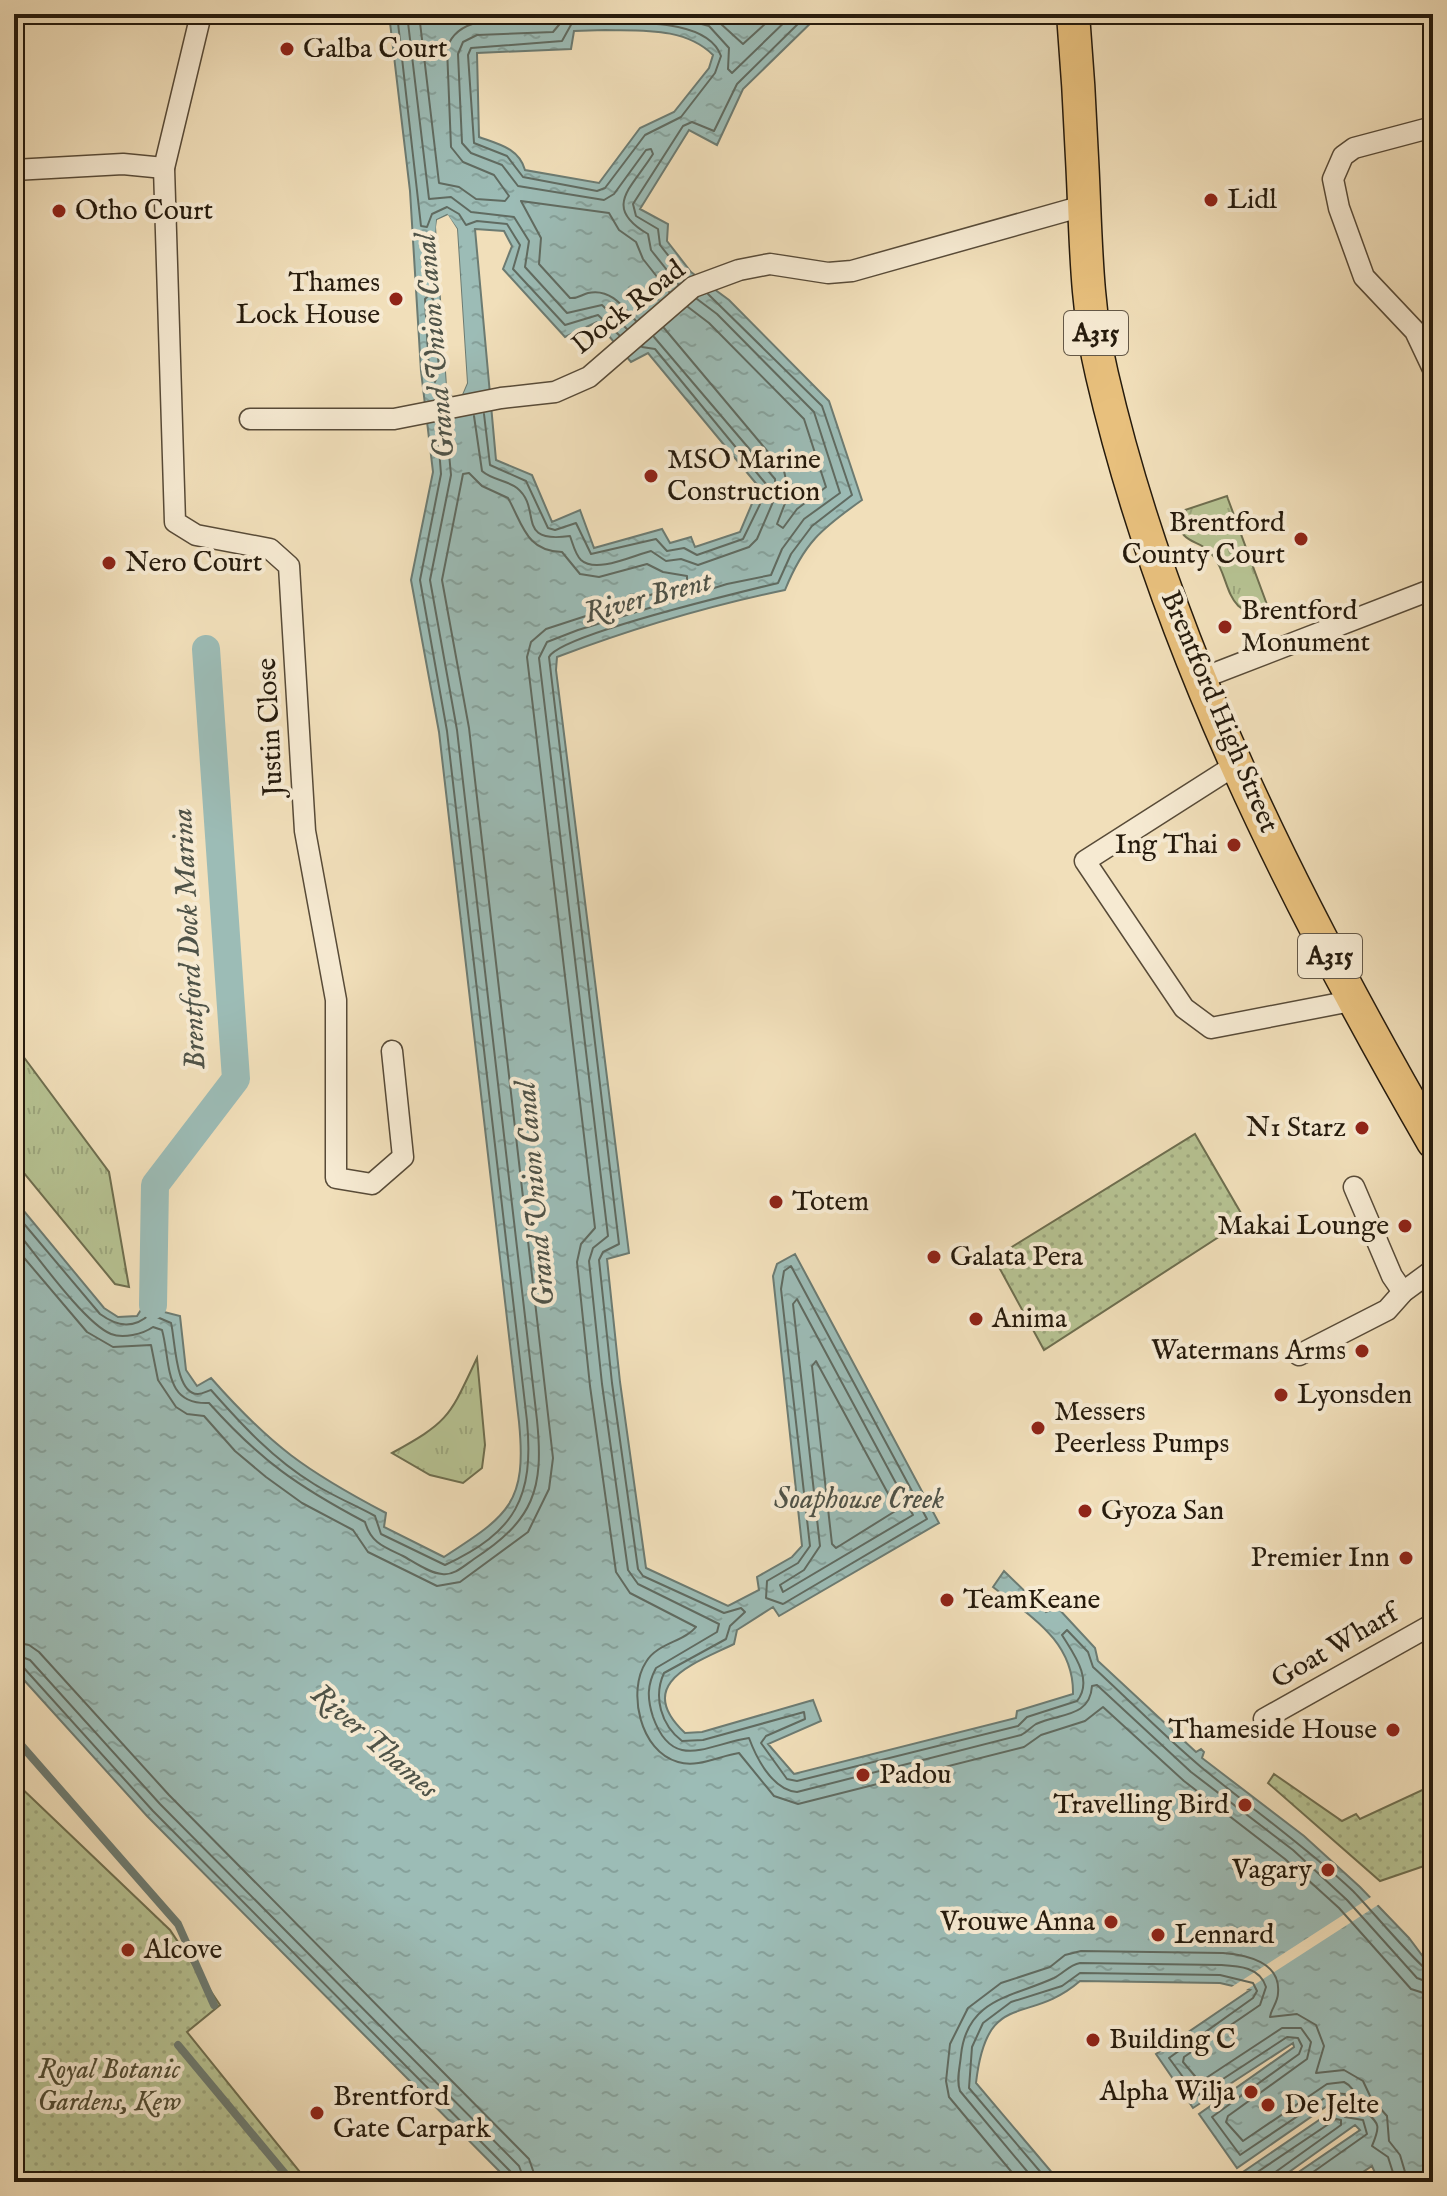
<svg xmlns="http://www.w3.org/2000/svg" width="1447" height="2196" font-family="'IM FELL English',serif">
  <defs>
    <pattern id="grass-tufts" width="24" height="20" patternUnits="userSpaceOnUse" patternTransform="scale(2)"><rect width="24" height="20" fill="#b6c292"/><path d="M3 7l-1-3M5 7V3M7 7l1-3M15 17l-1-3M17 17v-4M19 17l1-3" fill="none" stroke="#9ca67d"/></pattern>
    <pattern id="park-dots" width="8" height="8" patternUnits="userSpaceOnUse" patternTransform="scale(2)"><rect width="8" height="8" fill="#b6c292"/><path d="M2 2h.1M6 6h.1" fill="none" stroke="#9ca67d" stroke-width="1.8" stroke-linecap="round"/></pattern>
    <pattern id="water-ripples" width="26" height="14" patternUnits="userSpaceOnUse" patternTransform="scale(2)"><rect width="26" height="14" fill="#9cbcb6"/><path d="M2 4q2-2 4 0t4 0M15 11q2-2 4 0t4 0" fill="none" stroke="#86a19b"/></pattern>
  </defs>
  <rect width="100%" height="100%" fill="#f1dfba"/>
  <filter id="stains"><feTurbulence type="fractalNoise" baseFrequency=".0025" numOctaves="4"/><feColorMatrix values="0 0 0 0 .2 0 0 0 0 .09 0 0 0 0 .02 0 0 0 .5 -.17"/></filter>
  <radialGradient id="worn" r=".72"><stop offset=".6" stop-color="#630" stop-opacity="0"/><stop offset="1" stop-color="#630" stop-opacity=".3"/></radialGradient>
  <!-- grass -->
  <g fill="url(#grass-tufts)" stroke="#6e6e4f" stroke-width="2">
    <path d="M1227 496 1228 499 1269 610C1225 622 1231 579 1214 557 1198 535 1185 551 1173 514Z"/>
    <polygon points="14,1044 109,1172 129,1287 115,1284 14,1161"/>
    <path d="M477 1358 485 1445 482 1468 463 1483 430 1475 392 1453C450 1421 449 1417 477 1358Z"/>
  </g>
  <!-- park -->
  <g fill="url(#park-dots)" stroke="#6e6e4f" stroke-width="2">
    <polygon points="1195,1134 1245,1220 1044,1350 994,1258"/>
    <polygon points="1274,1774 1342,1821 1356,1814 1360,1819 1433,1785 1433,1863 1380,1881 1268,1783"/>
    <polygon points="14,1781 170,1930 220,2005 187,2032 308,2182 14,2182"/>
  </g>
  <!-- water -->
  <path fill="url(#water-ripples)" stroke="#6c7b72" stroke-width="2" fill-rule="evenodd" d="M389 14H820L743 89 717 145 689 130 640 209 668 224 667 241 691 272 729 300 829 401 862 500C821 529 804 543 785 590 708 606 631 629 557 657L556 670 629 1253 607 1259 620 1382 646 1568 728 1606 759 1590 757 1577 792 1557 802 1546 773 1276 777 1264 795 1254 939 1523 779 1616 773 1607 737 1630 734 1644C696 1663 632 1683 685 1733L702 1732 813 1700 821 1721 768 1744 794 1774 1016 1718 1017 1711 1073 1694C1074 1641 1031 1617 993 1587L1004 1571 1046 1612 1057 1607 1095 1648 1098 1661 1196 1752 1201 1749 1204 1752 1202 1758 1304 1836 1360 1887 1409 1938 1433 1970V2182H1379L1372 2166 1348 2182H1284L1360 2130 1355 2125 1275 2182H1246L1240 2174 1341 2105 1337 2099 1237 2168 1199 2114 1294 2047 1293 2043 1193 2108 1156 2054 1250 1990 1220 1983 1080 1981C1027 2027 987 1987 976 2083L1060 2182H510L147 1816 14 1669V1199L104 1308 118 1317 137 1316 144 1305 163 1306 164 1312 180 1316 186 1370 197 1386 211 1378C271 1446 306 1471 386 1513L384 1527 444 1557C509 1515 527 1503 519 1422L439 732 411 580 433 472 421 371 410 191ZM605 30C642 31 685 27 713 55L709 68 674 112 640 128 599 183 525 170C519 148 498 144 479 137L477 53 571 49 574 31ZM447 215 457 229 467 383 461 397H453L447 386 436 237 437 220ZM475 229 504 231 512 246 503 269 565 337 597 322 631 362 648 353 759 487 740 532 695 547 691 537 670 543 662 529 594 548 580 510 552 522 532 475 496 460Z"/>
  <!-- pier -->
  <g fill="#f1dfba" fill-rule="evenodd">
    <path d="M448 215 457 229 467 383 461 397H453L447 386 436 227 437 220ZM447 219 453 230 463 382 459 393 451 385 441 253V222Z"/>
    <polygon points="1374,1895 1381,1903 1209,2014 1242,1991 1230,1988"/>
  </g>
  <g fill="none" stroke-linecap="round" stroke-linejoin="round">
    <!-- shore -->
    <g stroke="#606b61" stroke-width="2">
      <polyline points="397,14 421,226 427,227 432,214 447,207 459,214 466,225 477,221 507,224 520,245 513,269 565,325 598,315 619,335"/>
      <polyline points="407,14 429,199 451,197 471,212 514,217 529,241 525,267 567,313 602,305 627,329"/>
      <path d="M419 14 439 183 459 187 476 199 505 201 509 196 494 175 463 162 451 147 447 48C459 11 513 21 544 20L550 14"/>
      <path d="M568 14 553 32 477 35 463 42 458 54 462 143 471 153 502 165 518 186 604 200 614 194 646 150 651 149 653 154C631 189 602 207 648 234L651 250 678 284"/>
      <polyline points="664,14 709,26 729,48 728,69 732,73 793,14"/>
      <polyline points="710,14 743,44 776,14"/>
      <path d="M605 22C637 23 708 19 721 56L715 73 681 117 645 135 605 188 597 191 523 177 507 156 474 143 468 55 471 48 562 41 572 23Z"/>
      <polyline points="686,278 660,245 658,229 636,216 633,204 683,126 692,122 714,131 737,84 808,14"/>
      <path d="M708 294 822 406 852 495 812 526 791 554 778 583C745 591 560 635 549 657L619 1244 603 1252 599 1260 612 1383 638 1569 643 1576 724 1613 741 1608 745 1612 730 1626 726 1639 664 1673C653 1697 661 1725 682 1741L703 1740 804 1712 805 1719 766 1736 761 1743 787 1779 797 1781 1018 1726 1027 1717 1077 1701C1094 1680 1073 1653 1062 1635L1067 1630 1088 1652 1093 1667C1129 1700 1164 1736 1201 1767 1252 1809 1305 1846 1353 1891 1366 1904 1424 1973 1433 1974"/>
      <polygon points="429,295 433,299 439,369 435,382 429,370 425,299"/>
      <path d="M697 299 717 314 814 412 840 493 804 519 782 549 771 575 727 584 578 630 547 642 539 658 608 1236 593 1248 589 1261 602 1384 628 1570 638 1584 719 1624 717 1632 656 1668C647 1685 647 1698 653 1717 673 1773 708 1744 749 1738 756 1757 772 1790 797 1792L1021 1735C1027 1732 1031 1727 1036 1724 1059 1713 1090 1718 1092 1686L1097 1685 1191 1772 1293 1850 1347 1900 1417 1978 1433 1984"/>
      <path d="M636 321C623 306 610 288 588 293 581 295 577 299 570 298L539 264 541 238 521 201 609 213 619 230 636 242 643 259 669 292"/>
      <polyline points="664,328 784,471 789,493 777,524 783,528 797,509 826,487 804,419 709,323 688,307"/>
      <polyline points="484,414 490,465 526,481 548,528 555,530 576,523 591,554 656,539 667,551 684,548 697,555 743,539 766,492 766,484 655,349 642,347"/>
      <path d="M474 416 482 471C492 480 507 480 517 488 543 509 514 544 570 536 573 544 575 554 581 560 596 574 634 555 651 551L666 561 681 559 698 565 749 547 757 539 776 495 775 479 654 337"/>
      <path d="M14 1212 100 1314C118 1327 134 1329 150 1314L171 1323C175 1337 175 1395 198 1394 203 1394 207 1391 211 1390 242 1425 273 1459 314 1484 333 1496 355 1505 375 1516L381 1534 445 1565C516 1532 534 1497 527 1421L447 731 420 580 441 474 437 423"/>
      <path d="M14 1228C35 1253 84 1323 111 1334 123 1339 143 1334 153 1327L162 1330C171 1362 163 1405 209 1403 260 1460 297 1486 365 1522 371 1543 384 1547 403 1556 414 1562 429 1573 442 1574 454 1576 465 1565 474 1559 534 1520 544 1489 537 1420L457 730 430 580 451 475 446 421"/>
      <path d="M14 1246 87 1332 113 1347 151 1345 158 1380 176 1407 187 1414 204 1416 235 1451 266 1477 302 1503 353 1530 368 1552 437 1586 460 1582 528 1532 549 1489 553 1458 469 728 442 580 463 474 469 473 482 486 508 498C523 525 526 551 562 552L580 574 599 577 647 564 663 572 687 576V583L546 629 531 642 527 657 595 1228 581 1244 577 1262 590 1386 616 1572 630 1593 696 1627C684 1642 657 1643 646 1662 627 1691 640 1752 678 1762 698 1768 719 1756 739 1753L774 1796 798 1804 1024 1747 1041 1735 1085 1721 1103 1707 1184 1781 1285 1859 1339 1908 1411 1989 1433 1996"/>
      <polygon points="791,1266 927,1519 783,1604 766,1598 767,1581 798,1563 810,1546 781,1289 784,1271"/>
      <polygon points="797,1299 913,1515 783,1592 780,1585 804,1570 820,1546 793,1304"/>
      <polygon points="816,1361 897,1510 836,1548 832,1544 812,1366"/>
      <polyline points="14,1642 29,1645 39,1652 169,1795 529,2159 537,2182"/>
      <polyline points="14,1654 30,1660 160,1804 519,2166 525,2182"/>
      <polyline points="14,1664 23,1667 153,1811 512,2173 515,2182"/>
      <path d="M1020 2182 949 2097 946 2081 950 2044 968 2008 1001 1983 1050 1967 1065 1955 1081 1951 1223 1953C1247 1955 1281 1962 1278 1993 1278 2002 1271 2009 1270 2017L1297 2014 1316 2025 1324 2046 1316 2073 1344 2070 1363 2081 1371 2098 1387 2116 1389 2141 1400 2155 1408 2182"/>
      <path d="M1036 2182 960 2091C956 2080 960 2067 961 2055 967 1998 1013 1997 1054 1978 1064 1973 1069 1965 1080 1963L1221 1965C1239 1966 1260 1967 1266 1987L1260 2005 1184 2057 1183 2062 1200 2082 1282 2028H1301L1311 2042 1307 2059 1228 2116 1226 2122 1243 2141 1327 2084 1344 2082C1358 2089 1353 2100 1362 2108 1378 2124 1382 2122 1372 2146L1388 2157 1396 2182"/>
      <polyline points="1049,2182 969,2088 972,2047 983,2023 1011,2002 1062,1986 1080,1973 1220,1975 1253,1983 1257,1991 1253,1998 1169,2058 1197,2096 1287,2037 1298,2038 1302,2046 1299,2054 1212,2117 1240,2155 1332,2093 1345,2094 1349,2104 1345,2117 1363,2120 1367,2134 1299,2182"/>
      <polyline points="1251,2182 1253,2175 1336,2119 1341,2120 1341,2125 1274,2173 1271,2182"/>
    </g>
    <!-- stream -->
    <g stroke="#6c7b72" stroke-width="8">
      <polyline points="14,1737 178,1924 214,2005"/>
      <polyline points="178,2045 292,2182"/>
    </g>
    <!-- canal -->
    <polyline stroke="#9cbcb6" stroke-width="28" points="153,1305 155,1185 236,1079 206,649"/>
    <defs>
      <g id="minor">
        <polyline points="201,14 164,168 175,522 196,535 270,549 289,566 305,831 336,1000 336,1178 372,1184 403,1157 392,1051"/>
        <polyline points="1433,127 1354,148 1343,156 1333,179 1339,208 1364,277 1415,331 1433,369"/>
        <polyline points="14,170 123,164 164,168"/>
        <polyline points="250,419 394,419 501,398 555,392 589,377 693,287 739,270 770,264 828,273 852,271 1083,206"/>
        <polyline points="1200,679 1433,589"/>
        <polyline points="1237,764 1085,861 1184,1008 1211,1028 1351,1001"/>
        <polyline points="1354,1187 1392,1276 1403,1292"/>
        <polyline points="1299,1355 1387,1310 1403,1292 1433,1270"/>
        <polyline points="1264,1719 1433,1624"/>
      </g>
      <path id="primary" d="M1073 14C1077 62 1080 110 1082 158 1086 230 1085 304 1102 375 1165 647 1294 901 1433 1142"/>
    </defs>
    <!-- minor casing -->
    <use href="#minor" stroke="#584b38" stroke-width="23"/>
    <!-- primary casing -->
    <use href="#primary" stroke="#251a0c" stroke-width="35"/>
    <!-- minor -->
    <use href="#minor" stroke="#f6ead2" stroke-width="20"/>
    <!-- primary -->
    <use href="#primary" stroke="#e8c07d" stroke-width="32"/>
  </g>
  <!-- markers -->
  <g fill="#8f2418" stroke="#f6ead2" stroke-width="3">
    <circle cx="287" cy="49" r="8"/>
    <circle cx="1211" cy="200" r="8"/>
    <circle cx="59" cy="211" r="8"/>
    <circle cx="396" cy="299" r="8"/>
    <circle cx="651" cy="476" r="8"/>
    <circle cx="1301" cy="539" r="8"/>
    <circle cx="109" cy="563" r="8"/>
    <circle cx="1225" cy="627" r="8"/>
    <circle cx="1234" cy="845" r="8"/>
    <circle cx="1362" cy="1128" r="8"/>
    <circle cx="776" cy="1202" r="8"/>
    <circle cx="1405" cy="1226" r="8"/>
    <circle cx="934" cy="1257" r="8"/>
    <circle cx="976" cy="1319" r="8"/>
    <circle cx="1362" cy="1351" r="8"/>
    <circle cx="1281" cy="1395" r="8"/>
    <circle cx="1038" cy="1428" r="8"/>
    <circle cx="1085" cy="1511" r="8"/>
    <circle cx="1406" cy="1558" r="8"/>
    <circle cx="947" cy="1600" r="8"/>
    <circle cx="1393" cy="1730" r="8"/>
    <circle cx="863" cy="1775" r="8"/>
    <circle cx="1245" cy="1805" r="8"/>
    <circle cx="1328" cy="1870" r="8"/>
    <circle cx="1111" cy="1922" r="8"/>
    <circle cx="1158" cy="1935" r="8"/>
    <circle cx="128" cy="1950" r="8"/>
    <circle cx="1093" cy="2040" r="8"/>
    <circle cx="1251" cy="2092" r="8"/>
    <circle cx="1268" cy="2105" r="8"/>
    <circle cx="317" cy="2113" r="8"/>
  </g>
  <g text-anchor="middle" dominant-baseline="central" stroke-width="8" stroke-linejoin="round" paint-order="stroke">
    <!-- shield labels -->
    <g fill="#f6ead2" stroke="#645847" stroke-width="2">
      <rect x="1064" y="311" width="64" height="44" rx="6"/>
      <rect x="1298" y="934" width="64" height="44" rx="6"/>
    </g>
    <g font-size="26" font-weight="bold" fill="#251a0c">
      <text x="1096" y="333">A315</text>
      <text x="1330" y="956">A315</text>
    </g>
    <!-- poi labels -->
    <g font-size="28" fill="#251a0c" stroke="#f6ead2" text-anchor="start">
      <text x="303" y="49">Galba Court</text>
      <text x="1227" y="200">Lidl</text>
      <text x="75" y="211">Otho Court</text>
      <text x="380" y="283" text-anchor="end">Thames<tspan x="380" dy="32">Lock House</tspan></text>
      <text x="667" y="460">MSO Marine<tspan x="667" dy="32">Construction</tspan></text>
      <text x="1285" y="523" text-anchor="end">Brentford<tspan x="1285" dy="32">County Court</tspan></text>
      <text x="125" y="563">Nero Court</text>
      <text x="1241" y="611">Brentford<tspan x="1241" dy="32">Monument</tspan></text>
      <text x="1218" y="845" text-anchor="end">Ing Thai</text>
      <text x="1346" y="1128" text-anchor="end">N1 Starz</text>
      <text x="792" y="1202">Totem</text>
      <text x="1389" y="1226" text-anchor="end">Makai Lounge</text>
      <text x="950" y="1257">Galata Pera</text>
      <text x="992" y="1319">Anima</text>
      <text x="1346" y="1351" text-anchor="end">Watermans Arms</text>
      <text x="1297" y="1395">Lyonsden</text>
      <text x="1054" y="1412">Messers<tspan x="1054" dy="32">Peerless Pumps</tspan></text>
      <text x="1101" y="1511">Gyoza San</text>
      <text x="1390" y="1558" text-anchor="end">Premier Inn</text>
      <text x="963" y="1600">TeamKeane</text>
      <text x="1377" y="1730" text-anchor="end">Thameside House</text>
      <text x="879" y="1775">Padou</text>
      <text x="1229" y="1805" text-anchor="end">Travelling Bird</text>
      <text x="1312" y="1870" text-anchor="end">Vagary</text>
      <text x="1095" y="1922" text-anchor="end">Vrouwe Anna</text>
      <text x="1174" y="1935">Lennard</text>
      <text x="144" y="1950">Alcove</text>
      <text x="1109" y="2040">Building C</text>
      <text x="1235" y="2092" text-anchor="end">Alpha Wilja</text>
      <text x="333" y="2097">Brentford<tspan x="333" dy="32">Gate Carpark</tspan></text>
      <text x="1284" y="2105">De Jelte</text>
    </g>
    <!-- street labels -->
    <g font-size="28" fill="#251a0c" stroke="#f6ead2">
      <text transform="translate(629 308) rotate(-38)">Dock Road</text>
      <text transform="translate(1219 712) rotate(67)">Brentford High Street</text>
      <text transform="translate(271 727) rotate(-93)">Justin Close</text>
      <text transform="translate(1335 1647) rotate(-30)">Goat Wharf</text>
    </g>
    <!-- park labels -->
    <g font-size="28" font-style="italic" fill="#504c34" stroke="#f6ead2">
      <text x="109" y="2070">Royal Botanic<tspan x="109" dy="32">Gardens, Kew</tspan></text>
    </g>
    <!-- water labels -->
    <g font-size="30" font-style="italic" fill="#4f5348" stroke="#f6ead2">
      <text transform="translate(436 346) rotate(-95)">Grand Union Canal</text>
      <text transform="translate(648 598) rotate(-15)">River Brent</text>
      <text transform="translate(190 939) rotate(-93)">Brentford Dock Marina</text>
      <text transform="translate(536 1194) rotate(-95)">Grand Union Canal</text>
      <text x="859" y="1500">Soaphouse Creek</text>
      <text transform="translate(374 1742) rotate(41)">River Thames</text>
    </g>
  </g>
  <!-- margin -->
  <rect width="1447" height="2196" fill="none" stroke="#f1dfba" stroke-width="48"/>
  <rect x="16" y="16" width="1415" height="2164" fill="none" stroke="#251a0c" stroke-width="4"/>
  <rect x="24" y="24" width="1399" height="2148" fill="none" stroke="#251a0c" stroke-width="2"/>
  <rect width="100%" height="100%" filter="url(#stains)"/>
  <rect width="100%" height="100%" fill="url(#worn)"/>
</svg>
